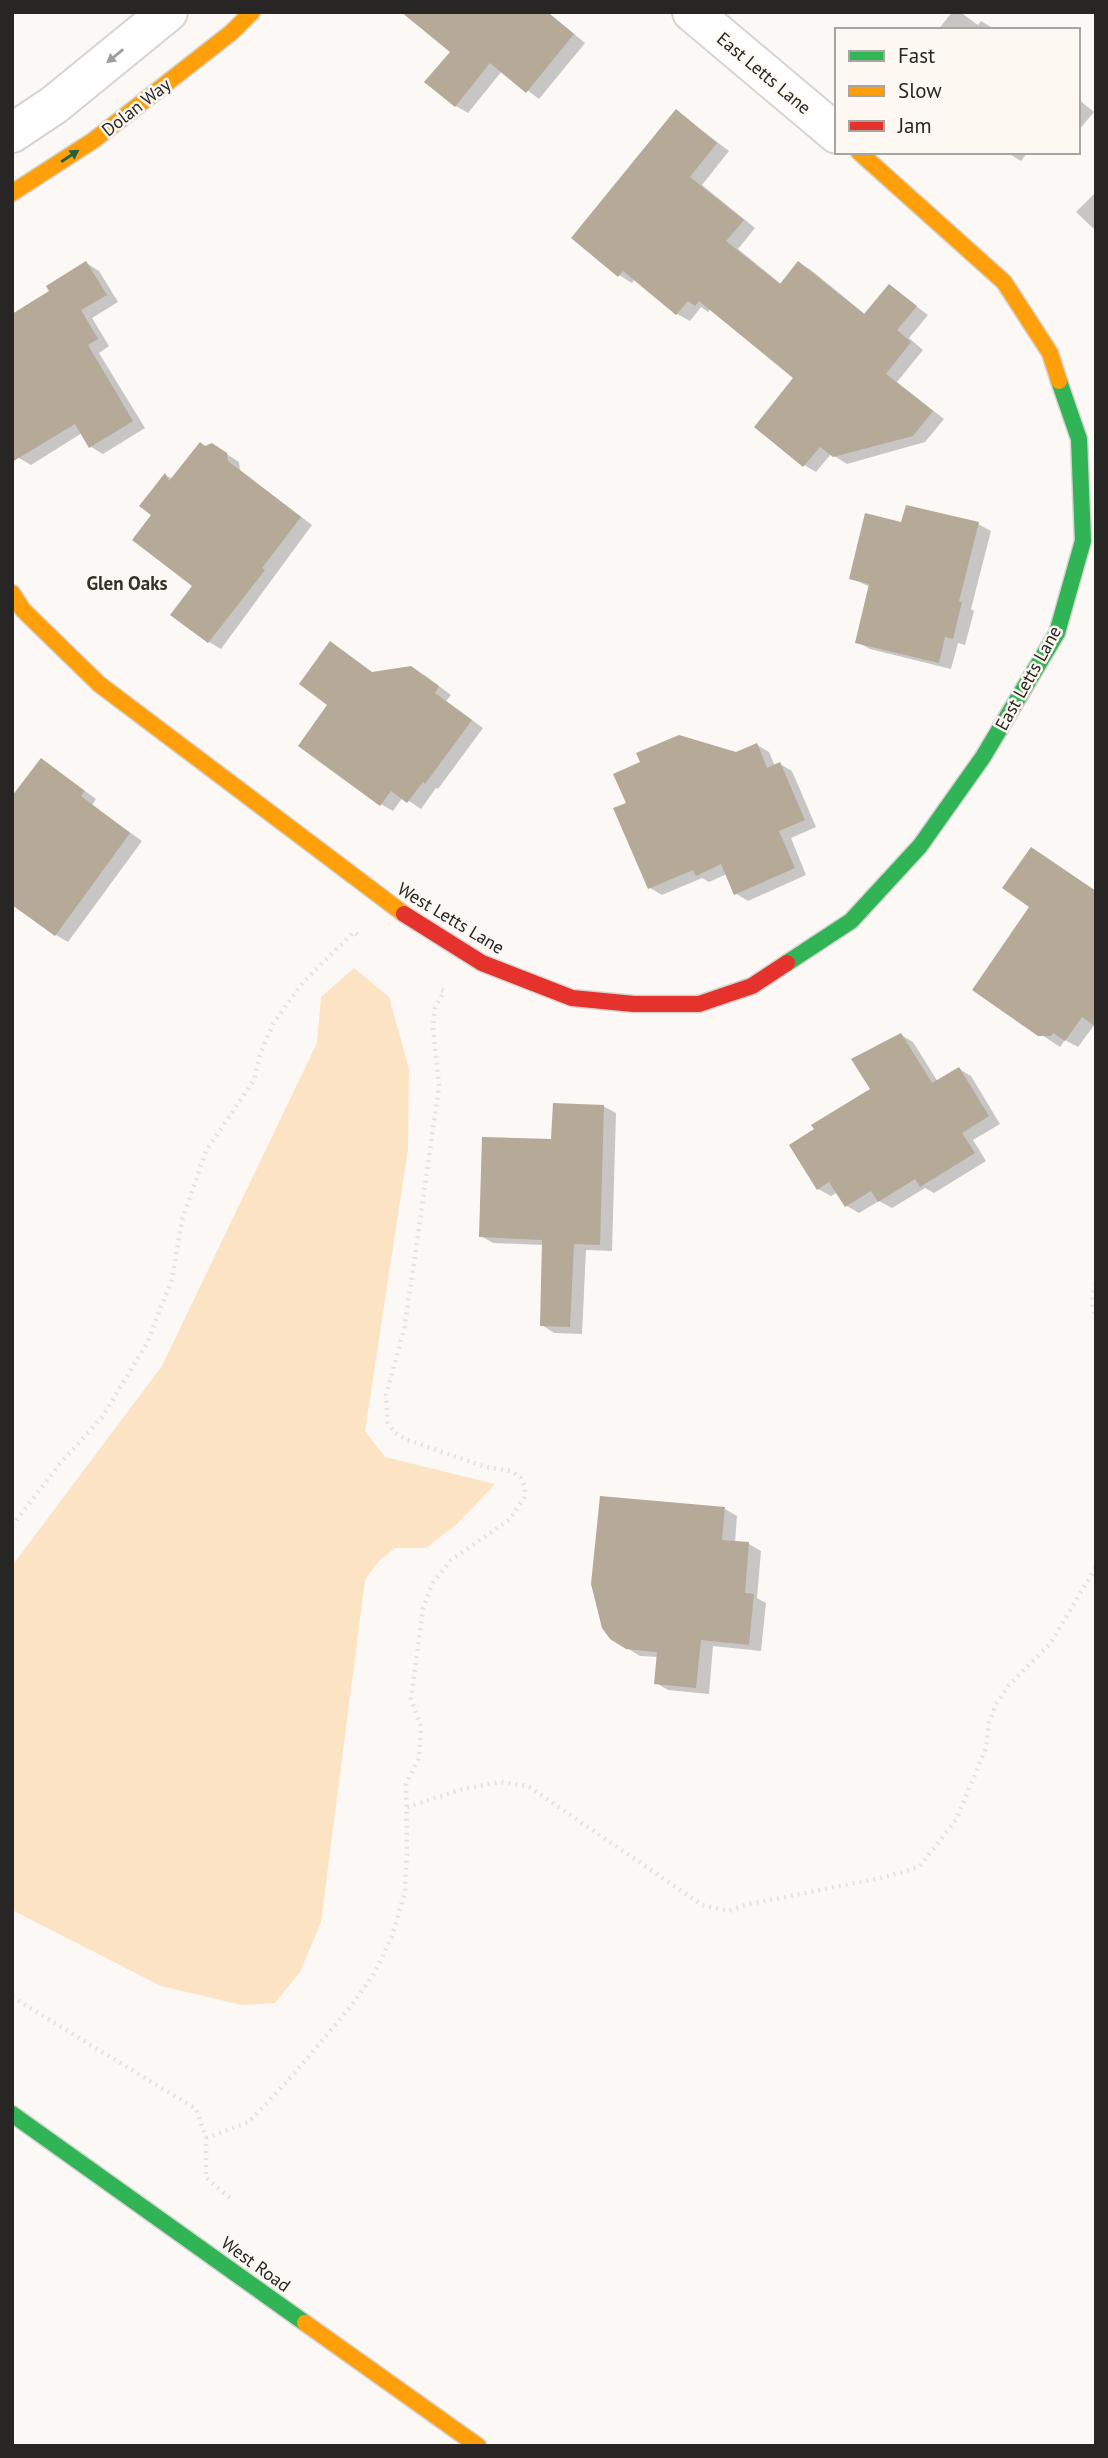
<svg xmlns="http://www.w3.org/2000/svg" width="1108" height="2458" font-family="'PT Sans',sans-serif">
  <rect width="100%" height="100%" fill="#fbf8f5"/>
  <!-- water -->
  <polygon fill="#fce3c4" points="354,968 389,997 409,1069 408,1149 365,1431 385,1457 495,1484 458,1523 426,1548 395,1548 379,1561 365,1580 321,1922 300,1972 275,2003 242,2005 161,1986 12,1910 12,1566 162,1366 317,1043 321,997"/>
  <!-- shadow -->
  <g fill="#0003">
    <polygon points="407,12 548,12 585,43 539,99 502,71 468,113 456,106 452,52"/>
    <polygon points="952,12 960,12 978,25 981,21 996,30 938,30"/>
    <polygon points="1078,99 1094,112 1078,131"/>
    <polygon points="676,111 729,151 702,185 755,228 738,249 781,284 799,263 811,270 866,315 889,286 928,315 909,338 923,350 897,382 944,419 925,442 847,464 831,454 816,472 804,465 796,378 711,308 708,312 701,307 690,321 677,314 635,278 632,283 619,275 573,238"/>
    <polygon points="1006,152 1028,152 1021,161"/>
    <polygon points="1096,192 1096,231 1076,212"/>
    <polygon points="86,263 99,271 118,302 92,318 109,346 99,353 145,428 103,454 91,447 82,433 31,465 19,458 52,291"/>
    <polygon points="225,453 239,462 240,470 312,525 221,649 209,642 195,586 154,515 165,475 173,479"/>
    <polygon points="902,524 978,524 991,531 971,609 974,611 965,645 958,643 951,669 870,649 857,642 870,587 851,578"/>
    <polygon points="374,674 424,675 451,695 446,701 483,728 438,789 436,788 421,809 403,797 393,811 381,804"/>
    <polygon points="757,745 769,752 775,766 780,764 792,771 816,827 791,838 806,875 748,901 735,893 727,874 709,882 702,878 662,895 650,888 736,754"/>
    <polygon points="53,768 96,799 92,805 142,841 68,942 56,935"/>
    <polygon points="1032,906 1095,1024 1078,1047 1065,1040 1060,1047 974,990"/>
    <polygon points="901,1035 913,1042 938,1082 959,1069 971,1076 1000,1124 973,1140 986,1161 934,1193 925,1188 892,1208 879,1201 859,1213 847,1206 838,1192 831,1196 818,1189"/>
    <polygon points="603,1106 616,1113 612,1251 586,1250 582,1334 554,1333 542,1325 544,1245 493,1243 481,1236 553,1141"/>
    <polygon points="725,1509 737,1516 735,1543 749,1544 761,1551 757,1598 766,1603 761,1651 713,1646 709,1694 668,1690 656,1683 658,1657 640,1656 627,1648"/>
  </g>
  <!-- building -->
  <g fill="#b5a998">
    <polygon points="401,12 547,12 574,34 526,93 490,63 455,107 424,82 450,52"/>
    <polygon points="676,109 717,143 690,177 744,220 726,241 780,284 798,261 864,314 889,284 917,306 897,330 911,342 886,374 933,411 913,436 833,457 820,447 803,467 754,427 793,378 699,301 695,306 688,301 676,315 623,271 618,277 571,238"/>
    <polygon points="86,261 107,295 81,310 98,339 88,345 133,421 89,448 75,424 12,462 12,314 49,291 46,286"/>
    <polygon points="200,442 205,446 212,443 227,453 228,461 301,517 262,568 265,570 208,643 170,615 192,586 132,540 151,515 139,506 165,473 169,481"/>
    <polygon points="906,505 979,522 959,601 962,602 953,639 945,637 939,663 855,643 869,584 849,579 865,513 901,522"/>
    <polygon points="330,641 372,672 411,666 439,686 435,693 472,720 425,784 423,782 407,803 391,791 380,806 298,746 327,705 299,684"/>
    <polygon points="679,735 736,752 757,743 767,768 780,762 805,820 779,831 795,868 734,895 721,864 696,876 693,870 648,889 613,808 626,803 613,774 640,762 636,753"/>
    <polygon points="41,758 85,791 81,796 130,833 55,936 12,905 12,796"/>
    <polygon points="1031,847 1096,891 1096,1027 1082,1017 1065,1041 1053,1033 1051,1036 1038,1036 972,990 1029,907 1002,888"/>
    <polygon points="901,1033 932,1083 959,1067 989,1116 962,1133 975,1153 920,1187 915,1179 878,1202 871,1191 845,1207 829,1182 817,1190 789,1145 814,1129 811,1125 870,1089 851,1059"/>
    <polygon points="553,1103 604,1105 600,1245 574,1244 570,1327 540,1326 542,1240 479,1237 482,1137 551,1139"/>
    <polygon points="600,1496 725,1507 722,1540 749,1542 745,1593 754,1594 749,1645 701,1640 696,1688 654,1684 657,1652 626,1649 610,1639 602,1628 591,1584"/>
  </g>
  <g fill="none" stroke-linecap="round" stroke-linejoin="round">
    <defs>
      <g id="street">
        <polyline points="692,12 837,134"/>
        <polyline points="12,133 54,105 168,12"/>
      </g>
      <g id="fast">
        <polyline points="787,963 851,921 920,846 983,757 1057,633 1083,541 1079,439 1059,381"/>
        <polyline points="12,2114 305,2323"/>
      </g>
      <g id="slow">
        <polyline points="859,152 1004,282 1050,353 1059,381"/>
        <polyline points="12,193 94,140 232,32 252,12"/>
        <polyline points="12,593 23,610 99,684 404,914"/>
        <polyline points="305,2323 478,2446"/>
      </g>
      <polyline id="jam" points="404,914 482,963 572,998 634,1004 699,1004 752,986 787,963"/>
    </defs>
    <!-- street casing -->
    <use href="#street" stroke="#d5d4d1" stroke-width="42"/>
    <!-- fast casing -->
    <use href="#fast" stroke="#d5d4d1" stroke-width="19"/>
    <!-- slow casing -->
    <use href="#slow" stroke="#d5d4d1" stroke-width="19"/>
    <!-- jam casing -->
    <use href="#jam" stroke="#d5d4d1" stroke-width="19"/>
    <!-- path -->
    <g stroke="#e4e3e1" stroke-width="4.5" stroke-dasharray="2 5" stroke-linecap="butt">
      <path d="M1096 1284C1091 1296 1092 1308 1096 1319"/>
      <polyline points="12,1526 59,1465 103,1416 147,1343 172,1279 182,1220 206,1151 254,1080 260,1055 273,1024 303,982 354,932 358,935"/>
      <polyline points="407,1807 463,1789 500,1782 528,1786 702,1905 729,1911 745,1905 885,1877 919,1867 956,1820 986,1748 989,1722 996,1704 1009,1685 1050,1644 1096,1567"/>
      <polyline points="12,1997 196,2109 206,2138 206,2178 230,2198"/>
      <polyline points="206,2138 249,2122 293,2075 352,2005 375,1972 392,1936 405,1892 407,1850 406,1784 419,1758 421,1727 411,1699 423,1609 432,1584 451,1560 509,1520 524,1498 525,1487 521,1478 511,1471 486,1467 405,1439 394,1432 388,1423 386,1395 404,1330 415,1256 439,1086 433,1027 435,1008 444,991 441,990"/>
    </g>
    <!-- street -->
    <use href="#street" stroke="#fefefe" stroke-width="38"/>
    <!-- fast -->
    <use href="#fast" stroke="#30b455" stroke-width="16"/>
    <!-- slow -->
    <use href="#slow" stroke="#ff9f0a" stroke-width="16"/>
    <!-- jam -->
    <use href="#jam" stroke="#e5322d" stroke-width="16"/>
  </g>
  <!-- one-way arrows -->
  <defs><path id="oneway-solid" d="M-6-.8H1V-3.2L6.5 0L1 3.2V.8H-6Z" transform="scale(1.75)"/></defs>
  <use fill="#9e9d9c" href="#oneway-solid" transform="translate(115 56) rotate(141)"/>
  <use fill="#2b5f38" href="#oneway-solid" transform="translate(70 156) rotate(-33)"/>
  <g text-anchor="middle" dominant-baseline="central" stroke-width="5" stroke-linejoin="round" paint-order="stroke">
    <!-- street labels -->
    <g font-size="18" fill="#282624" stroke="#fef8f2">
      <text transform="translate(764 73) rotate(40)">East Letts Lane</text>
      <text transform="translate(136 107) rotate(-38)">Dolan Way</text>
      <text transform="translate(1028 678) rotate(-61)">East Letts Lane</text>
      <text transform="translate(451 918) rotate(31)">West Letts Lane</text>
      <text transform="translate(256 2264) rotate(36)">West Road</text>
    </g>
    <!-- neighbourhood labels -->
    <g font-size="19" font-weight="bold" fill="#34302b" stroke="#fef8f2">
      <text x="127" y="583">Glen Oaks</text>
    </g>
  </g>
  <!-- border -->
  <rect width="1108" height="2458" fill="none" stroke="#282624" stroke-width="28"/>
  <!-- legend -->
  <rect x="835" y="28" width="245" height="126" fill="#fef8f2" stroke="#a8a4a0" stroke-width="2"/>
  <rect x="849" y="51" width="35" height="10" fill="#30b455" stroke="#a8a4a0" stroke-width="2"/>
  <text x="898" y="63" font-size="21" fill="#282624">Fast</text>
  <rect x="849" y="86" width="35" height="10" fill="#ff9f0a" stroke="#a8a4a0" stroke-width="2"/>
  <text x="898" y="98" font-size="21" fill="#282624">Slow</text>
  <rect x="849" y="121" width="35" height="10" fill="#e5322d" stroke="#a8a4a0" stroke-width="2"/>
  <text x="898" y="133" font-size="21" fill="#282624">Jam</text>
</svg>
